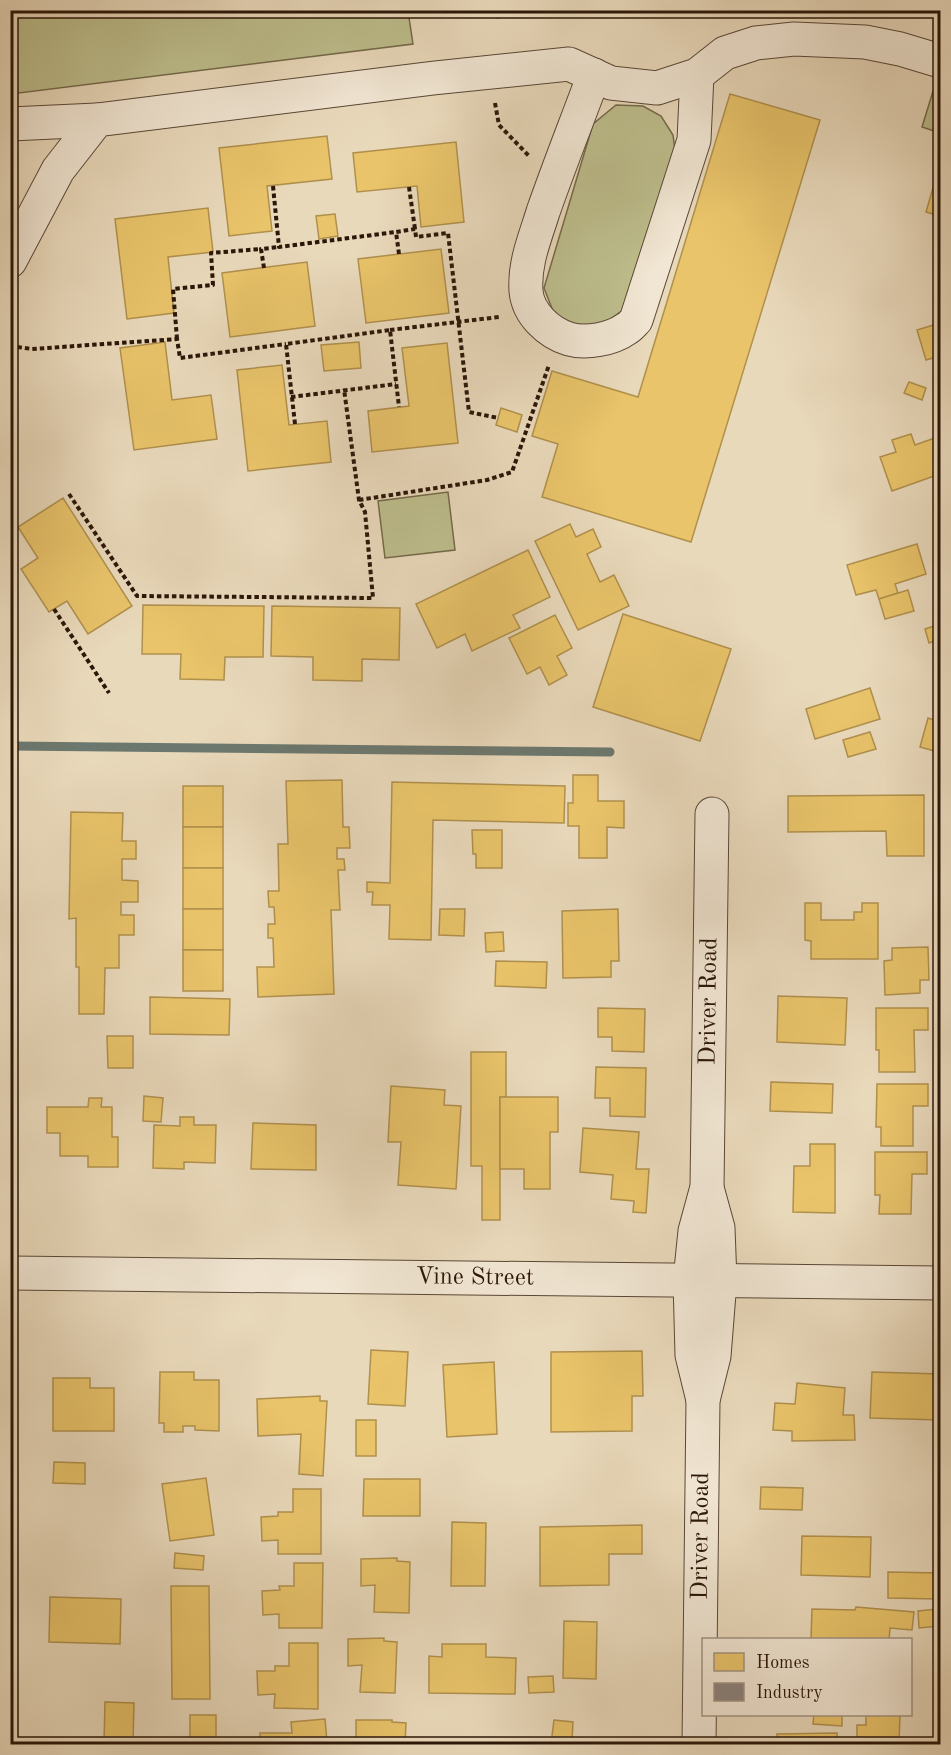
<svg xmlns="http://www.w3.org/2000/svg" width="951" height="1755" font-family="'Old Standard TT',serif">
  <rect width="100%" height="100%" fill="#e9d9bb"/>
  <filter id="stains"><feTurbulence type="fractalNoise" baseFrequency=".00333" numOctaves="4"/><feColorMatrix values="0 0 0 0 .2 0 0 0 0 .09 0 0 0 0 .02 0 0 0 .5 -.17"/></filter>
  <radialGradient id="worn" r=".72"><stop offset=".6" stop-color="#630" stop-opacity="0"/><stop offset="1" stop-color="#630" stop-opacity=".3"/></radialGradient>
  <!-- green -->
  <g fill="#bdbd8c" stroke="#746a4a" stroke-width="1.5">
    <polygon points="10,11 408,11 413,44 11,94"/>
    <polygon points="938,75 940,77 940,133 922,127"/>
    <polygon points="616,105 643,106 661,116 673,135 675,150 623,310 605,323 573,329 553,311 544,288 593,124"/>
    <polygon points="448,492 455,550 385,558 378,501"/>
  </g>
  <!-- homes -->
  <g fill="#e9c46a" stroke="#b0904d" stroke-width="1.5">
    <polygon points="730,94 820,120 691,542 542,497 558,444 532,436 552,371 638,397"/>
    <polygon points="327,136 332,179 267,186 272,231 229,236 219,148"/>
    <polygon points="456,142 464,222 421,227 417,186 357,192 353,153"/>
    <polygon points="937,174 940,175 940,216 926,212"/>
    <polygon points="208,208 213,252 168,257 174,313 127,319 115,219"/>
    <polygon points="335,214 338,236 319,239 316,216"/>
    <polygon points="441,249 449,313 366,323 358,259"/>
    <polygon points="307,262 315,326 230,337 222,273"/>
    <polygon points="940,323 940,356 926,360 917,330"/>
    <polygon points="165,342 172,400 211,395 217,439 134,450 120,348"/>
    <polygon points="359,342 361,368 324,371 321,345"/>
    <polygon points="447,343 458,443 372,452 368,411 409,406 402,348"/>
    <polygon points="282,365 289,425 327,421 331,462 248,471 237,370"/>
    <polygon points="909,382 926,388 922,400 904,393"/>
    <polygon points="501,408 522,415 517,432 496,425"/>
    <polygon points="911,434 915,445 940,436 940,474 892,491 880,457 896,452 892,440"/>
    <polygon points="63,498 132,606 88,634 67,601 49,612 21,569 38,558 18,527"/>
    <polygon points="570,524 576,537 593,529 601,547 587,554 600,582 614,575 629,606 578,630 535,541"/>
    <polygon points="917,544 926,574 895,584 898,593 879,599 876,590 856,595 847,565"/>
    <polygon points="528,550 550,597 513,615 520,628 472,651 465,634 437,648 416,604"/>
    <polygon points="908,590 914,611 885,619 879,599"/>
    <polygon points="143,605 264,606 263,657 225,657 224,680 180,679 181,654 142,654"/>
    <polygon points="272,606 400,608 399,660 362,659 362,681 313,680 313,657 271,656"/>
    <polygon points="623,614 731,649 700,741 593,707"/>
    <polygon points="555,615 572,648 557,656 567,675 549,685 540,667 527,674 509,638"/>
    <polygon points="940,624 940,639 929,643 925,629"/>
    <polygon points="870,688 880,719 815,739 806,709"/>
    <polygon points="928,718 940,722 940,741 938,752 920,747"/>
    <polygon points="870,732 876,749 848,757 843,740"/>
    <polygon points="573,775 598,775 598,801 624,801 624,828 607,827 607,858 579,858 579,826 568,826 568,803 573,803"/>
    <polygon points="342,780 343,827 349,827 350,848 337,848 337,859 344,859 345,870 338,870 340,910 331,910 334,994 258,997 257,967 274,967 273,938 268,938 268,924 275,924 274,907 269,907 268,891 279,891 278,844 288,844 286,781"/>
    <polygon points="392,782 565,786 564,823 433,820 431,940 389,939 390,905 372,905 373,892 367,892 367,882 390,883"/>
    <rect x="183" y="786" width="40" height="41"/>
    <polygon points="924,795 924,856 887,856 886,831 788,832 788,796"/>
    <polygon points="71,812 123,813 122,841 136,841 136,859 122,859 122,880 138,881 138,902 121,902 121,915 134,915 134,935 119,935 119,968 105,968 104,1014 79,1014 79,967 76,967 76,918 69,919"/>
    <rect x="183" y="827" width="40" height="41"/>
    <polygon points="472,830 502,830 502,868 476,868 476,854 473,854"/>
    <rect x="183" y="868" width="40" height="41"/>
    <polygon points="805,903 821,903 821,920 854,920 854,912 862,912 862,903 878,903 878,959 811,959 811,941 805,940"/>
    <rect x="183" y="909" width="40" height="41"/>
    <polygon points="440,909 465,909 464,936 439,935"/>
    <polygon points="618,909 619,961 611,961 611,977 563,978 562,911"/>
    <polygon points="503,932 504,951 486,952 485,933"/>
    <polygon points="928,947 929,980 920,980 920,993 885,995 884,961 892,960 892,948"/>
    <rect x="183" y="950" width="40" height="41"/>
    <polygon points="496,961 547,962 546,988 495,986"/>
    <polygon points="778,996 847,998 845,1045 777,1042"/>
    <polygon points="150,997 230,999 229,1035 150,1034"/>
    <polygon points="598,1008 645,1009 644,1052 612,1051 612,1037 598,1037"/>
    <polygon points="876,1008 928,1008 928,1030 914,1030 915,1072 879,1072 879,1050 876,1050"/>
    <polygon points="107,1036 133,1036 133,1068 108,1068"/>
    <polygon points="471,1052 506,1052 506,1097 500,1097 500,1220 482,1220 482,1166 471,1166"/>
    <polygon points="596,1067 646,1068 645,1117 610,1116 610,1098 595,1098"/>
    <polygon points="771,1082 833,1084 832,1113 770,1111"/>
    <polygon points="877,1084 928,1084 928,1106 913,1106 913,1146 881,1146 881,1127 876,1127"/>
    <polygon points="391,1086 445,1090 444,1105 461,1106 456,1189 398,1185 401,1142 388,1142"/>
    <polygon points="144,1096 163,1098 161,1122 143,1121"/>
    <polygon points="500,1097 558,1097 558,1132 550,1132 550,1189 524,1189 524,1169 500,1169"/>
    <polygon points="89,1098 102,1098 101,1107 112,1107 112,1137 118,1137 118,1167 88,1167 88,1156 60,1156 60,1133 47,1133 47,1107 88,1107"/>
    <polygon points="180,1117 194,1117 194,1125 216,1125 215,1163 184,1162 184,1169 153,1168 154,1125 180,1126"/>
    <polygon points="253,1123 316,1125 316,1170 251,1169"/>
    <polygon points="583,1128 639,1132 636,1169 649,1169 646,1213 633,1212 634,1201 611,1199 613,1175 580,1172"/>
    <polygon points="810,1144 835,1144 835,1213 793,1212 794,1166 810,1166"/>
    <polygon points="875,1152 927,1152 927,1174 912,1174 911,1214 879,1214 880,1195 875,1195"/>
    <polygon points="371,1350 408,1352 405,1406 368,1404"/>
    <polygon points="642,1351 643,1396 632,1396 632,1431 551,1432 551,1352"/>
    <polygon points="494,1362 497,1434 447,1437 443,1365"/>
    <polygon points="160,1372 194,1372 194,1380 219,1380 219,1431 195,1430 195,1426 183,1426 183,1432 164,1432 164,1423 159,1423"/>
    <polygon points="872,1372 940,1374 940,1420 870,1418"/>
    <polygon points="53,1378 90,1378 90,1388 114,1388 114,1431 53,1431"/>
    <polygon points="797,1383 845,1388 843,1415 854,1415 855,1440 792,1441 792,1431 773,1430 775,1403 795,1404"/>
    <polygon points="320,1396 320,1401 327,1401 323,1476 299,1474 301,1434 258,1436 257,1399"/>
    <rect x="356" y="1420" width="20" height="36"/>
    <rect x="937" y="1451" width="3" height="29"/>
    <polygon points="54,1462 85,1463 85,1484 53,1483"/>
    <polygon points="206,1478 214,1535 170,1541 162,1484"/>
    <polygon points="364,1479 420,1479 420,1516 363,1516"/>
    <polygon points="761,1487 803,1488 802,1510 760,1509"/>
    <polygon points="293,1489 321,1489 321,1554 278,1554 278,1540 262,1541 261,1517 278,1516 278,1512 293,1512"/>
    <polygon points="452,1522 486,1523 485,1586 451,1586"/>
    <polygon points="642,1525 642,1554 609,1554 609,1585 540,1586 540,1527"/>
    <polygon points="802,1536 871,1537 870,1577 801,1575"/>
    <polygon points="175,1553 204,1556 203,1570 174,1568"/>
    <polygon points="397,1558 397,1561 410,1562 409,1613 374,1612 375,1585 361,1586 361,1559"/>
    <polygon points="294,1563 323,1563 322,1628 279,1628 279,1614 263,1615 262,1591 280,1590 279,1586 294,1586"/>
    <polygon points="888,1572 939,1573 938,1599 888,1598"/>
    <polygon points="171,1586 209,1586 210,1699 172,1699"/>
    <polygon points="50,1597 121,1599 120,1644 49,1642"/>
    <polygon points="856,1607 914,1612 912,1630 890,1628 889,1640 811,1640 812,1609 855,1610"/>
    <polygon points="938,1609 940,1626 919,1628 918,1611"/>
    <polygon points="564,1621 597,1622 596,1679 563,1678"/>
    <polygon points="384,1638 384,1641 397,1642 395,1693 360,1692 362,1665 348,1666 348,1639"/>
    <polygon points="289,1643 318,1643 318,1709 274,1708 275,1694 258,1695 257,1671 275,1671 275,1666 289,1666"/>
    <polygon points="442,1644 486,1644 486,1657 516,1658 515,1694 429,1693 429,1656 442,1657"/>
    <polygon points="553,1676 554,1692 529,1693 528,1677"/>
    <polygon points="105,1702 134,1703 133,1743 104,1742"/>
    <polygon points="814,1714 842,1714 842,1726 813,1724"/>
    <polygon points="866,1714 900,1714 899,1744 857,1744 857,1725 866,1725"/>
    <rect x="190" y="1715" width="26" height="29"/>
    <polygon points="325,1719 327,1742 315,1743 315,1744 260,1744 260,1733 292,1733 291,1722"/>
    <polygon points="356,1720 392,1720 392,1722 406,1723 405,1744 356,1744"/>
    <polygon points="554,1720 573,1722 572,1740 601,1741 601,1744 551,1744"/>
    <polygon points="837,1733 838,1744 777,1744 777,1734"/>
  </g>
  <!-- industry -->
  <polygon fill="#8a817c" stroke="#6e615a" stroke-width="1.5" points="495,10 550,10 496,18"/>
  <g fill="none" stroke-linecap="round" stroke-linejoin="round">
    <!-- stream -->
    <polyline stroke="#6c786f" stroke-width="9" points="10,746 610,752"/>
    <defs>
      <g id="minor">
        <path d="M594 75C577 121 559 166 543 212 535 238 524 263 526 291 528 314 549 333 569 339 586 344 612 339 626 329 630 327 633 323 636 320L694 140 697 75"/>
        <polyline points="10,124 97,120"/>
        <polyline points="10,261 58,170 97,120 434,78 569,64 611,83 657,88 697,75 725,53 756,43 794,39 865,42 900,49 940,61"/>
        <path id="s1" d="M10 1273 940 1283"/>
        <path id="s2" d="M703 1400 692 1355 690 1280 695 1231 707 1187 712 814"/>
        <path id="s3" d="M699 1744 703 1400 714 1356 720 1281 718 1228 707 1188"/>
      </g>
    </defs>
    <!-- minor casing -->
    <use href="#minor" stroke="#5a4736" stroke-width="35"/>
    <!-- path -->
    <g stroke="#2b1609" stroke-width="4" stroke-dasharray="4.5 3" stroke-linecap="butt">
      <polyline points="495,103 499,125 530,157"/>
      <polyline points="273,186 279,247 396,232"/>
      <polyline points="409,187 415,229"/>
      <polyline points="399,254 396,232 415,229 416,237 448,233 469,412 498,418"/>
      <polyline points="264,268 261,249 279,247"/>
      <polyline points="390,330 499,317"/>
      <polyline points="177,339 173,289 213,285 211,253 261,249"/>
      <polyline points="10,346 32,349 177,339 180,358 286,344"/>
      <polyline points="291,397 396,384"/>
      <polyline points="295,424 286,344 390,330 399,407"/>
      <polyline points="69,494 137,596 373,598 365,512 359,500 344,389"/>
      <polyline points="359,500 487,480 512,472 549,365"/>
      <polyline points="54,609 109,693"/>
    </g>
    <!-- minor -->
    <use href="#minor" stroke="#f1e6d3" stroke-width="33"/>
  </g>
  <g text-anchor="middle" dominant-baseline="central" stroke-width="6" stroke-linejoin="round" paint-order="stroke">
    <!-- street labels -->
    <g font-size="24" fill="#2b1609" stroke="#f1e6d3">
      <text stroke="none"><textPath href="#s2" startOffset="402">Driver Road</textPath></text>
      <text stroke="none"><textPath href="#s1" startOffset="465">Vine Street</textPath></text>
      <text stroke="none"><textPath href="#s3" startOffset="208">Driver Road</textPath></text>
    </g>
  </g>
  <!-- margin -->
  <rect width="951" height="1755" fill="none" stroke="#e9d9bb" stroke-width="36"/>
  <rect x="12" y="12" width="927" height="1731" fill="none" stroke="#2b1609" stroke-width="3"/>
  <rect x="18" y="18" width="915" height="1719" fill="none" stroke="#2b1609" stroke-width="1.5"/>
  <!-- legend -->
  <rect x="702" y="1638" width="210" height="78" fill="#f1e6d3" stroke="#a29382" stroke-width="1.5"/>
  <rect x="714" y="1653" width="30" height="18" fill="#e9c46a" stroke="#a29382" stroke-width="1.5"/>
  <text x="756" y="1668" font-size="18" fill="#2b1609">Homes</text>
  <rect x="714" y="1683" width="30" height="18" fill="#8a817c" stroke="#a29382" stroke-width="1.5"/>
  <text x="756" y="1698" font-size="18" fill="#2b1609">Industry</text>
  <rect width="100%" height="100%" filter="url(#stains)"/>
  <rect width="100%" height="100%" fill="url(#worn)"/>
</svg>
